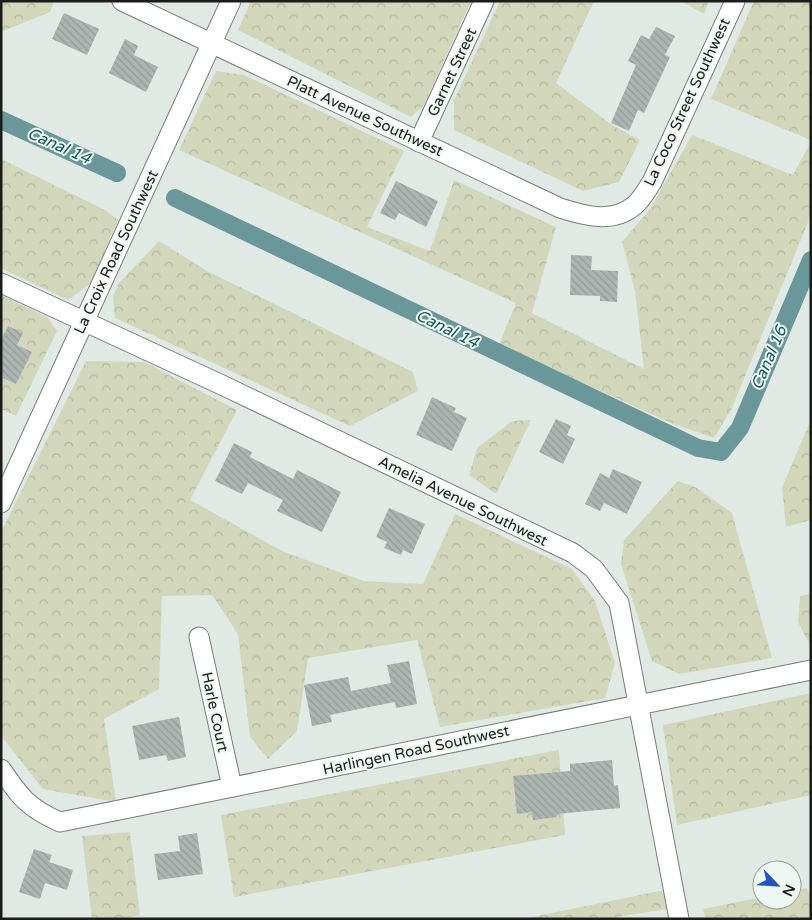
<svg xmlns="http://www.w3.org/2000/svg" width="812" height="920" font-family="'Varela Round',sans-serif">
  <defs>
    <pattern id="forest-crowns" width="20" height="18" patternUnits="userSpaceOnUse" patternTransform="scale(1.25)"><rect width="20" height="18" fill="#d2d7bb"/><path d="M2 6a3 3 0 1 1 6 0M12 15a3 3 0 1 1 6 0" fill="none" stroke="#b4b8a0"/></pattern>
    <pattern id="building-back-hatch" width="6" height="6" patternUnits="userSpaceOnUse" patternTransform="scale(1.25)"><rect width="6" height="6" fill="#abb5b2"/><path d="M-1 5l2 2M0 0l6 6M5-1l2 2" fill="none" stroke="#939b98"/></pattern>
  </defs>
  <rect width="100%" height="100%" fill="#e1e9e4"/>
  <!-- forest -->
  <g fill="url(#forest-crowns)">
    <polygon points="1,1 54,1 50,12 1,32"/>
    <polygon points="251,1 471,1 424,105 411,117 238,30"/>
    <polygon points="500,1 594,1 556,83 612,125 640,140 619,182 583,191 454,130 454,100"/>
    <polygon points="681,1 709,1 704,14"/>
    <polygon points="754,1 811,1 811,140 711,99"/>
    <polygon points="216,71 244,75 404,151 367,227 430,251 454,180 556,227 532,313 644,369 635,291 622,242 650,209 692,135 793,175 811,142 811,215 732,408 714,438 671,423 499,345 516,303 179,150"/>
    <polygon points="1,159 105,210 118,220 91,283 68,300 1,268"/>
    <polygon points="159,241 207,271 413,372 418,391 350,426 115,318 113,296 119,283"/>
    <polygon points="1,295 47,317 57,331 16,416 1,409"/>
    <polygon points="86,361 144,362 237,410 190,500 284,552 364,581 423,584 455,514 572,569 595,601 615,663 605,698 440,727 417,640 308,658 297,731 268,759 250,737 238,634 212,595 162,596 159,689 104,719 116,802 43,789 1,736 1,532"/>
    <polygon points="811,419 811,520 786,527 782,488"/>
    <polygon points="531,420 496,494 469,475 477,448 512,421"/>
    <polygon points="678,481 697,488 732,513 772,658 679,674 652,661 621,564 624,540"/>
    <polygon points="811,594 811,647 798,622 800,596"/>
    <polygon points="811,693 811,795 677,825 663,725"/>
    <polygon points="559,750 565,835 234,897 221,815"/>
    <polygon points="130,832 140,915 121,919 92,919 82,836"/>
    <polygon points="807,888 811,898 811,919 706,919 703,909 762,897 762,900 792,900 792,891"/>
    <polygon points="664,890 667,909 605,919 522,919"/>
  </g>
  <g fill="none" stroke-linecap="round" stroke-linejoin="round">
    <!-- canal -->
    <g stroke="#6a989a" stroke-width="18">
      <polyline points="1,120 117,173"/>
      <polyline points="175,198 698,448 721,452 740,428 811,260"/>
    </g>
  </g>
  <!-- building -->
  <g fill="url(#building-back-hatch)">
    <polygon points="64,13 99,29 87,55 52,39"/>
    <polygon points="656,27 675,36 665,55 670,57 644,113 638,110 629,131 611,123 636,65 628,61 641,35 649,39"/>
    <polygon points="125,39 138,46 134,55 158,67 146,92 109,73"/>
    <polygon points="396,181 438,201 426,227 399,213 395,220 380,213"/>
    <polygon points="571,255 592,256 591,270 618,271 617,302 600,301 600,296 570,295"/>
    <polygon points="8,326 23,333 17,345 32,352 16,384 1,377 1,340"/>
    <polygon points="432,397 456,408 454,412 467,418 452,451 416,435"/>
    <polygon points="556,419 571,426 567,435 575,439 563,464 539,452"/>
    <polygon points="234,443 252,452 250,457 293,479 297,470 341,492 322,532 277,511 283,500 248,483 242,494 215,481"/>
    <polygon points="613,469 642,482 627,514 604,503 600,511 585,504 600,473 609,478"/>
    <polygon points="389,508 425,524 412,554 403,550 401,555 384,548 387,542 376,537"/>
    <polygon points="409,661 417,704 396,708 395,702 354,710 330,715 332,722 312,726 304,685 348,677 351,691 391,683 387,665"/>
    <polygon points="179,717 186,757 168,761 166,755 139,760 132,726"/>
    <polygon points="612,760 614,786 618,785 620,808 557,814 557,817 533,820 532,812 517,814 513,776 570,771 570,764"/>
    <polygon points="197,833 203,874 158,880 154,854 180,851 178,836"/>
    <polygon points="34,849 52,855 49,862 73,870 67,890 45,883 40,899 19,892"/>
  </g>
  <g fill="none" stroke-linecap="round" stroke-linejoin="round">
    <defs>
      <g id="minor">
        <path d="M122 1 560 208C585 216 613 224 635 205 642 199 647 189 652 182L735 1"/>
        <polyline points="419,142 484,1"/>
        <polyline points="1,283 222,385 573,553 594,569 619,603 679,919"/>
        <polyline points="1,503 231,1"/>
        <polyline points="199,637 232,787"/>
        <path d="M1 769C20 797 28 808 60 822L811 670"/>
      </g>
    </defs>
    <!-- minor casing -->
    <use href="#minor" stroke="#767e79" stroke-width="21"/>
    <!-- minor -->
    <use href="#minor" stroke="#fff" stroke-width="19"/>
  </g>
  <g text-anchor="middle" dominant-baseline="central" stroke-width="4" stroke-linejoin="round" paint-order="stroke">
    <!-- street labels -->
    <g font-size="15" fill="#1a1d1b" stroke="#eef7f1">
      <text transform="translate(452 72) rotate(-65)">Garnet Street</text>
      <text transform="translate(687 102) rotate(-65)">La Coco Street Southwest</text>
      <text transform="translate(365 116) rotate(25)">Platt Avenue Southwest</text>
      <text transform="translate(116 252) rotate(-65)">La Croix Road Southwest</text>
      <text transform="translate(463 501) rotate(26)">Amelia Avenue Southwest</text>
      <text transform="translate(215 712) rotate(78)">Harle Court</text>
      <text transform="translate(416 750) rotate(-12)">Harlingen Road Southwest</text>
    </g>
    <!-- water labels -->
    <g font-size="16" font-style="italic" fill="#15575a" stroke="#eef7f1">
      <text transform="translate(59 146) rotate(24)">Canal 14</text>
      <text transform="translate(447 329) rotate(26)">Canal 14</text>
      <text transform="translate(769 358) rotate(-67)">Canal 16</text>
    </g>
  </g>
  <!-- border -->
  <rect width="812" height="920" fill="none" stroke="#1a1d1b" stroke-width="5"/>
  <!-- north arrow -->
  <g transform="translate(777 885) rotate(115)"><circle r="24" fill="#eef7f1" stroke="#99a09b"/>
  <path d="M0-4L9 19L0 12L-9 19Z" fill="#2255c3"/>
  <text y="-8" font-size="14" font-weight="bold" text-anchor="middle" fill="#1a1d1b">N</text>
  </g>
</svg>
